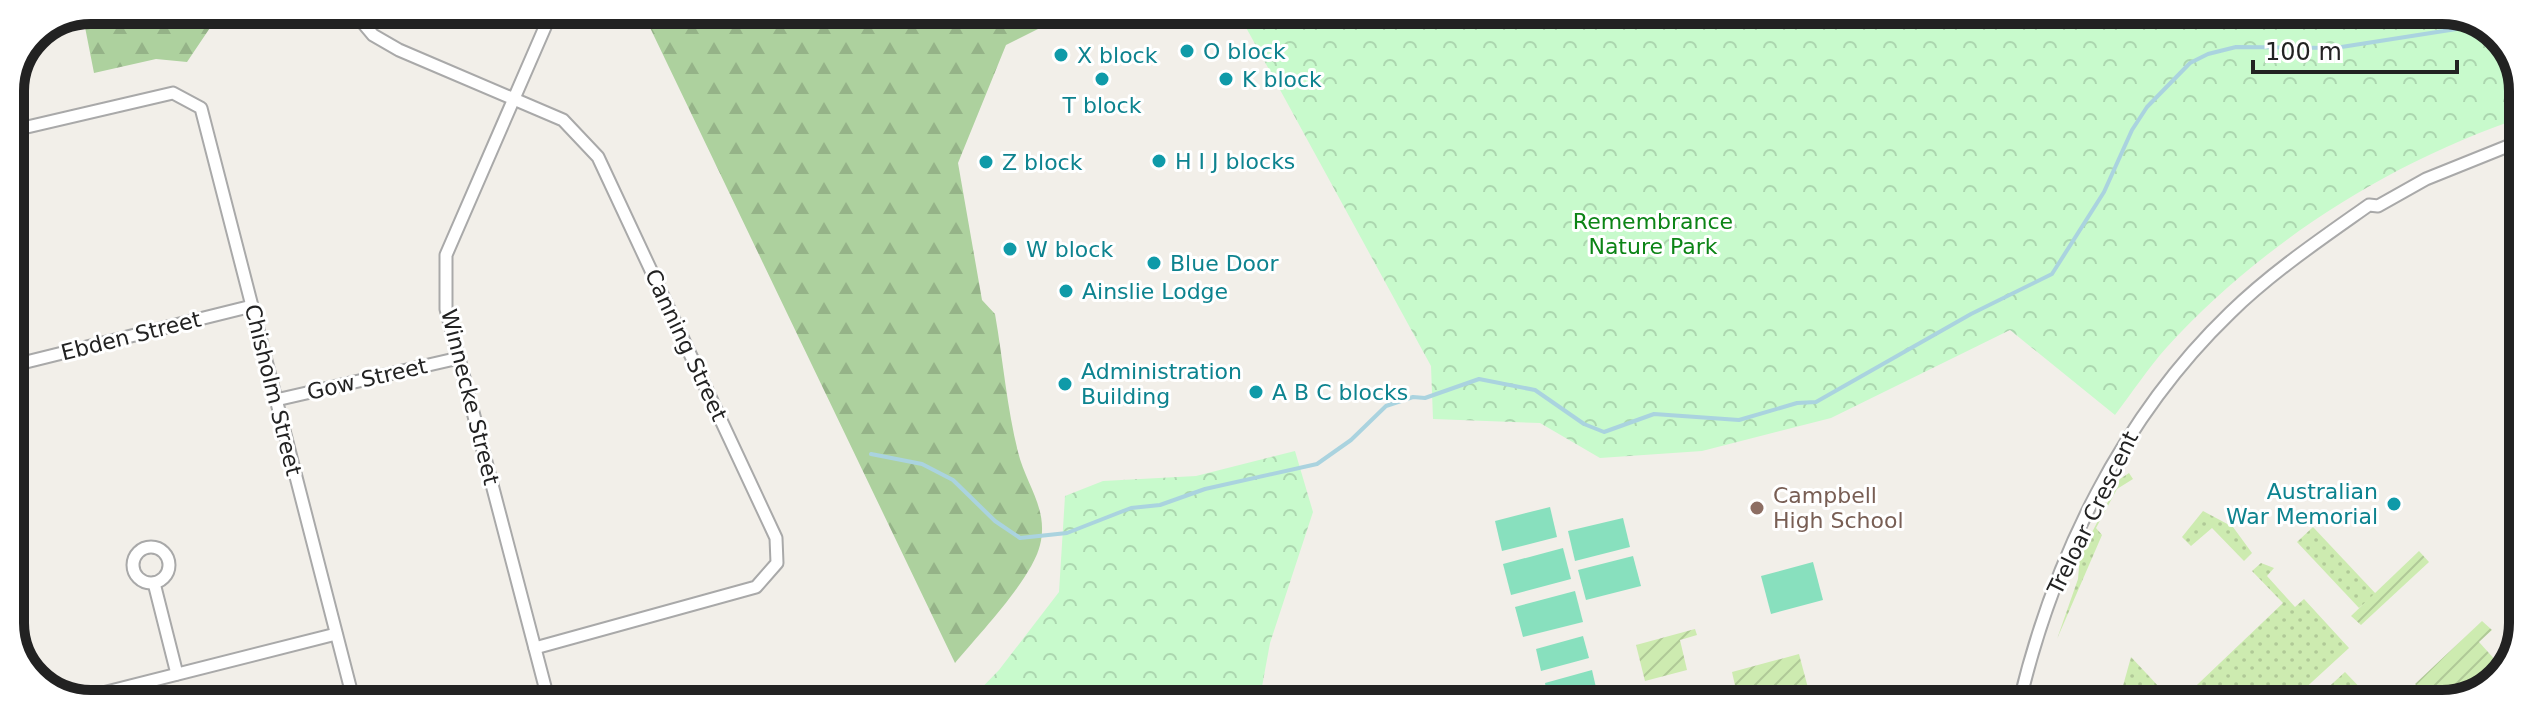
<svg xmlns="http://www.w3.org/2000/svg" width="2533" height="714" font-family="'DejaVu Sans',sans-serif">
  <defs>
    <pattern id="grass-dots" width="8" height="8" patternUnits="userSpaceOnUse" patternTransform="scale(2)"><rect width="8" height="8" fill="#cdebb0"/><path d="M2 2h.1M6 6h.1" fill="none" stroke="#b0c997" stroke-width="1.8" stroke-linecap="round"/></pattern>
    <pattern id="forest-firs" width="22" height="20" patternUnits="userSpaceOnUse" patternTransform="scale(2)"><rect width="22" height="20" fill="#add19e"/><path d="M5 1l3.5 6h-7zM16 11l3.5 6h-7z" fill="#95b388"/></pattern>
    <pattern id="park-crowns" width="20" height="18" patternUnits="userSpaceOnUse" patternTransform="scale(2)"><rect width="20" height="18" fill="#c8facc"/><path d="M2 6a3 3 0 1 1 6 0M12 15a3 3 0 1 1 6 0" fill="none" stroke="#acd6af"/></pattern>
    <pattern id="garden-furrows" width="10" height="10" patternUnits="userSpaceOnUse" patternTransform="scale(2)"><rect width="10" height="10" fill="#cdebb0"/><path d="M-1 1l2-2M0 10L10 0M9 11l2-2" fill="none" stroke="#b0c997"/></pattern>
  </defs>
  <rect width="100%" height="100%" fill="#f2efe9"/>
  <!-- grass -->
  <g fill="url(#grass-dots)">
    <polygon points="2129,473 2133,479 2117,489 2096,528 2102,535 2057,639 2078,579 2080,555 2120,479"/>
    <polygon points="2203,511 2233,527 2252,553 2244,561 2212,528 2191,546 2182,537"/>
    <polygon points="2313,527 2376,594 2359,608 2297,542"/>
    <polygon points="2261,563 2274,568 2267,576 2295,607 2304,599 2349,648 2288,704 2177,704 2283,603 2252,571"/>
    <polygon points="2131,657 2175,704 2118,704"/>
    <polygon points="2345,672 2368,696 2360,704 2310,704"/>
  </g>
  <!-- forest -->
  <g fill="url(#forest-firs)">
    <polygon points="91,10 222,10 187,62 156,59 94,73 84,22 64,21"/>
    <path d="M642 11H1074L1006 45 958 163 982 300 995 314C1003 360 1007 408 1018 452 1026 485 1049 509 1040 545 1032 579 978 635 955 663Z"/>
  </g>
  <!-- park -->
  <g fill="url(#park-crowns)">
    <path d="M1237 11 2463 13 2503 38 2523 85V117C2389 162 2262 243 2167 347 2148 368 2132 393 2115 415L2010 330 1831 418 1702 451 1600 458 1540 423 1433 419 1431 366Z"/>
    <polygon points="1295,451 1313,512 1270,643 1259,703 968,702 999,670 1059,592 1065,496 1103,481 1196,476"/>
  </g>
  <!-- garden -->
  <g fill="url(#garden-furrows)">
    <polygon points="2419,551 2429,562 2361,625 2351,616"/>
    <path d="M2482 621 2492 630 2479 642 2497 662C2471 687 2446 714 2415 684Z"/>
    <polygon points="1695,629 1697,635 1680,640 1687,670 1645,681 1636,645"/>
    <polygon points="1799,654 1812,703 1739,703 1732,672"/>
  </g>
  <!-- pitch -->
  <g fill="#88e0be">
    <polygon points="1550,507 1557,537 1502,551 1495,521"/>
    <polygon points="1623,518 1630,547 1575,561 1568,531"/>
    <polygon points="1563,548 1571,579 1511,595 1503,564"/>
    <polygon points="1633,556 1641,586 1586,600 1578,570"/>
    <polygon points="1813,562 1823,600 1771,614 1761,576"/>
    <polygon points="1575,591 1583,622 1523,637 1515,607"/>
    <polygon points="1583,636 1589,658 1541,671 1536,649"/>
    <polygon points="1592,670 1597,692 1549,703 1545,683"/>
  </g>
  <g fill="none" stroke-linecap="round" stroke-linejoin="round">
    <!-- stream -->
    <polyline stroke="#aad3df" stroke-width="4" points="871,454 922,464 953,480 995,521 1020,538 1067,533 1131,508 1160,505 1205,489 1317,464 1351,440 1386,406 1413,397 1425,398 1479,379 1535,390 1584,424 1604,432 1654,414 1739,420 1797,403 1816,402 1971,314 2052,274 2104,192 2132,130 2147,107 2190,63 2208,54 2236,47 2335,48 2482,25"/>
    <defs>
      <g id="street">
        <polyline points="352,10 373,35 399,50 563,120 598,157 776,538 777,563 756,587 535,648"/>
        <polyline points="10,131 173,93 201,108 354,702"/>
        <polyline points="10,366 252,306"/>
        <polyline points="276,400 459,358"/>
        <circle cx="151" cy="565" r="18"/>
        <polyline points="154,583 177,674"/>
        <polyline points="71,701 336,634"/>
        <polyline points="549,702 446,309 446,255 552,11"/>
        <path d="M2019 704C2053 559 2122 417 2230 313 2272 272 2321 239 2369 205L2378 206 2426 179 2523 140"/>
      </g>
    </defs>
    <!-- street casing -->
    <use href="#street" stroke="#a9a9a9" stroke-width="15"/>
    <!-- street -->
    <use href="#street" stroke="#fff" stroke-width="11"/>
  </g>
  <!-- markers -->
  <g fill="#0f9aa8" stroke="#fff" stroke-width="3">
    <circle cx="1187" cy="51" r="8"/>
    <circle cx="1061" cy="55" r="8"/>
    <circle cx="1102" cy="79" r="8"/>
    <circle cx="1226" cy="79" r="8"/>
    <circle cx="1159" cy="161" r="8"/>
    <circle cx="986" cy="162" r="8"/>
    <circle cx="1010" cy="249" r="8"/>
    <circle cx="1154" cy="263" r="8"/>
    <circle cx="1066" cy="291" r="8"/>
    <circle cx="1065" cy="384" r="8"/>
    <circle cx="1256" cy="392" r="8"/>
    <circle cx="2394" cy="504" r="8"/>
  </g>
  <circle fill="#8d6e63" stroke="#fff" stroke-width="3" cx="1757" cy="508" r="8"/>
  <g text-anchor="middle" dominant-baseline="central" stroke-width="6" stroke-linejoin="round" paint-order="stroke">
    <!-- culture labels -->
    <g font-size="22" fill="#0d838f" stroke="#fff" text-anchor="start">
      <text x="1203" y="51">O block</text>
      <text x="1077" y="55">X block</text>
      <text x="1242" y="79">K block</text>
      <text x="1102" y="105" text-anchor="middle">T block</text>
      <text x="1175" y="161">H I J blocks</text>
      <text x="1002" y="162">Z block</text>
      <text x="1026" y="249">W block</text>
      <text x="1170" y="263">Blue Door</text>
      <text x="1082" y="291">Ainslie Lodge</text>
      <text x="1081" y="371">Administration<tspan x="1081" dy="25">Building</tspan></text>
      <text x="1272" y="392">A B C blocks</text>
      <text x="2378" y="491" text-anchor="end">Australian<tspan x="2378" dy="25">War Memorial</tspan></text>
    </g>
    <!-- park labels -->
    <g font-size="22" fill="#0c8416" stroke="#fff">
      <text x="1653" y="221">Remembrance<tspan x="1653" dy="25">Nature Park</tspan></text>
    </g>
    <!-- street labels -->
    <g font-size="22" fill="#222" stroke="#fff">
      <text transform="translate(131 336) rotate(-14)">Ebden Street</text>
      <text transform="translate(686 345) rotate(65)">Canning Street</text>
      <text transform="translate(367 379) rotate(-13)">Gow Street</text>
      <text transform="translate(273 390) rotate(76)">Chisholm Street</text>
      <text transform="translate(470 397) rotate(76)">Winnecke Street</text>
      <text transform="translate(2093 513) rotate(-64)">Treloar Crescent</text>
    </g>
    <!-- education labels -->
    <g font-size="22" fill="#785e54" stroke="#fff" text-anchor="start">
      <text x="1773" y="495">Campbell<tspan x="1773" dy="25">High School</tspan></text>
    </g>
  </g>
  <!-- crop -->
  <path d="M0 0H2533V714H0ZM91 24H2442A67 67 0 0 1 2509 91V623A67 67 0 0 1 2442 690H91A67 67 0 0 1 24 623V91A67 67 0 0 1 91 24Z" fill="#fff" fill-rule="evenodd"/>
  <path fill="none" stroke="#222" stroke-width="10" d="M91 24H2442A67 67 0 0 1 2509 91V623A67 67 0 0 1 2442 690H91A67 67 0 0 1 24 623V91A67 67 0 0 1 91 24Z"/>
  <!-- scale -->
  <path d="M2253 60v12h204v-12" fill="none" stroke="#222222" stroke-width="4"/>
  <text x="2265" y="60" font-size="24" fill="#222222" stroke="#ffffff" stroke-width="6" paint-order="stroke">100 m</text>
</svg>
